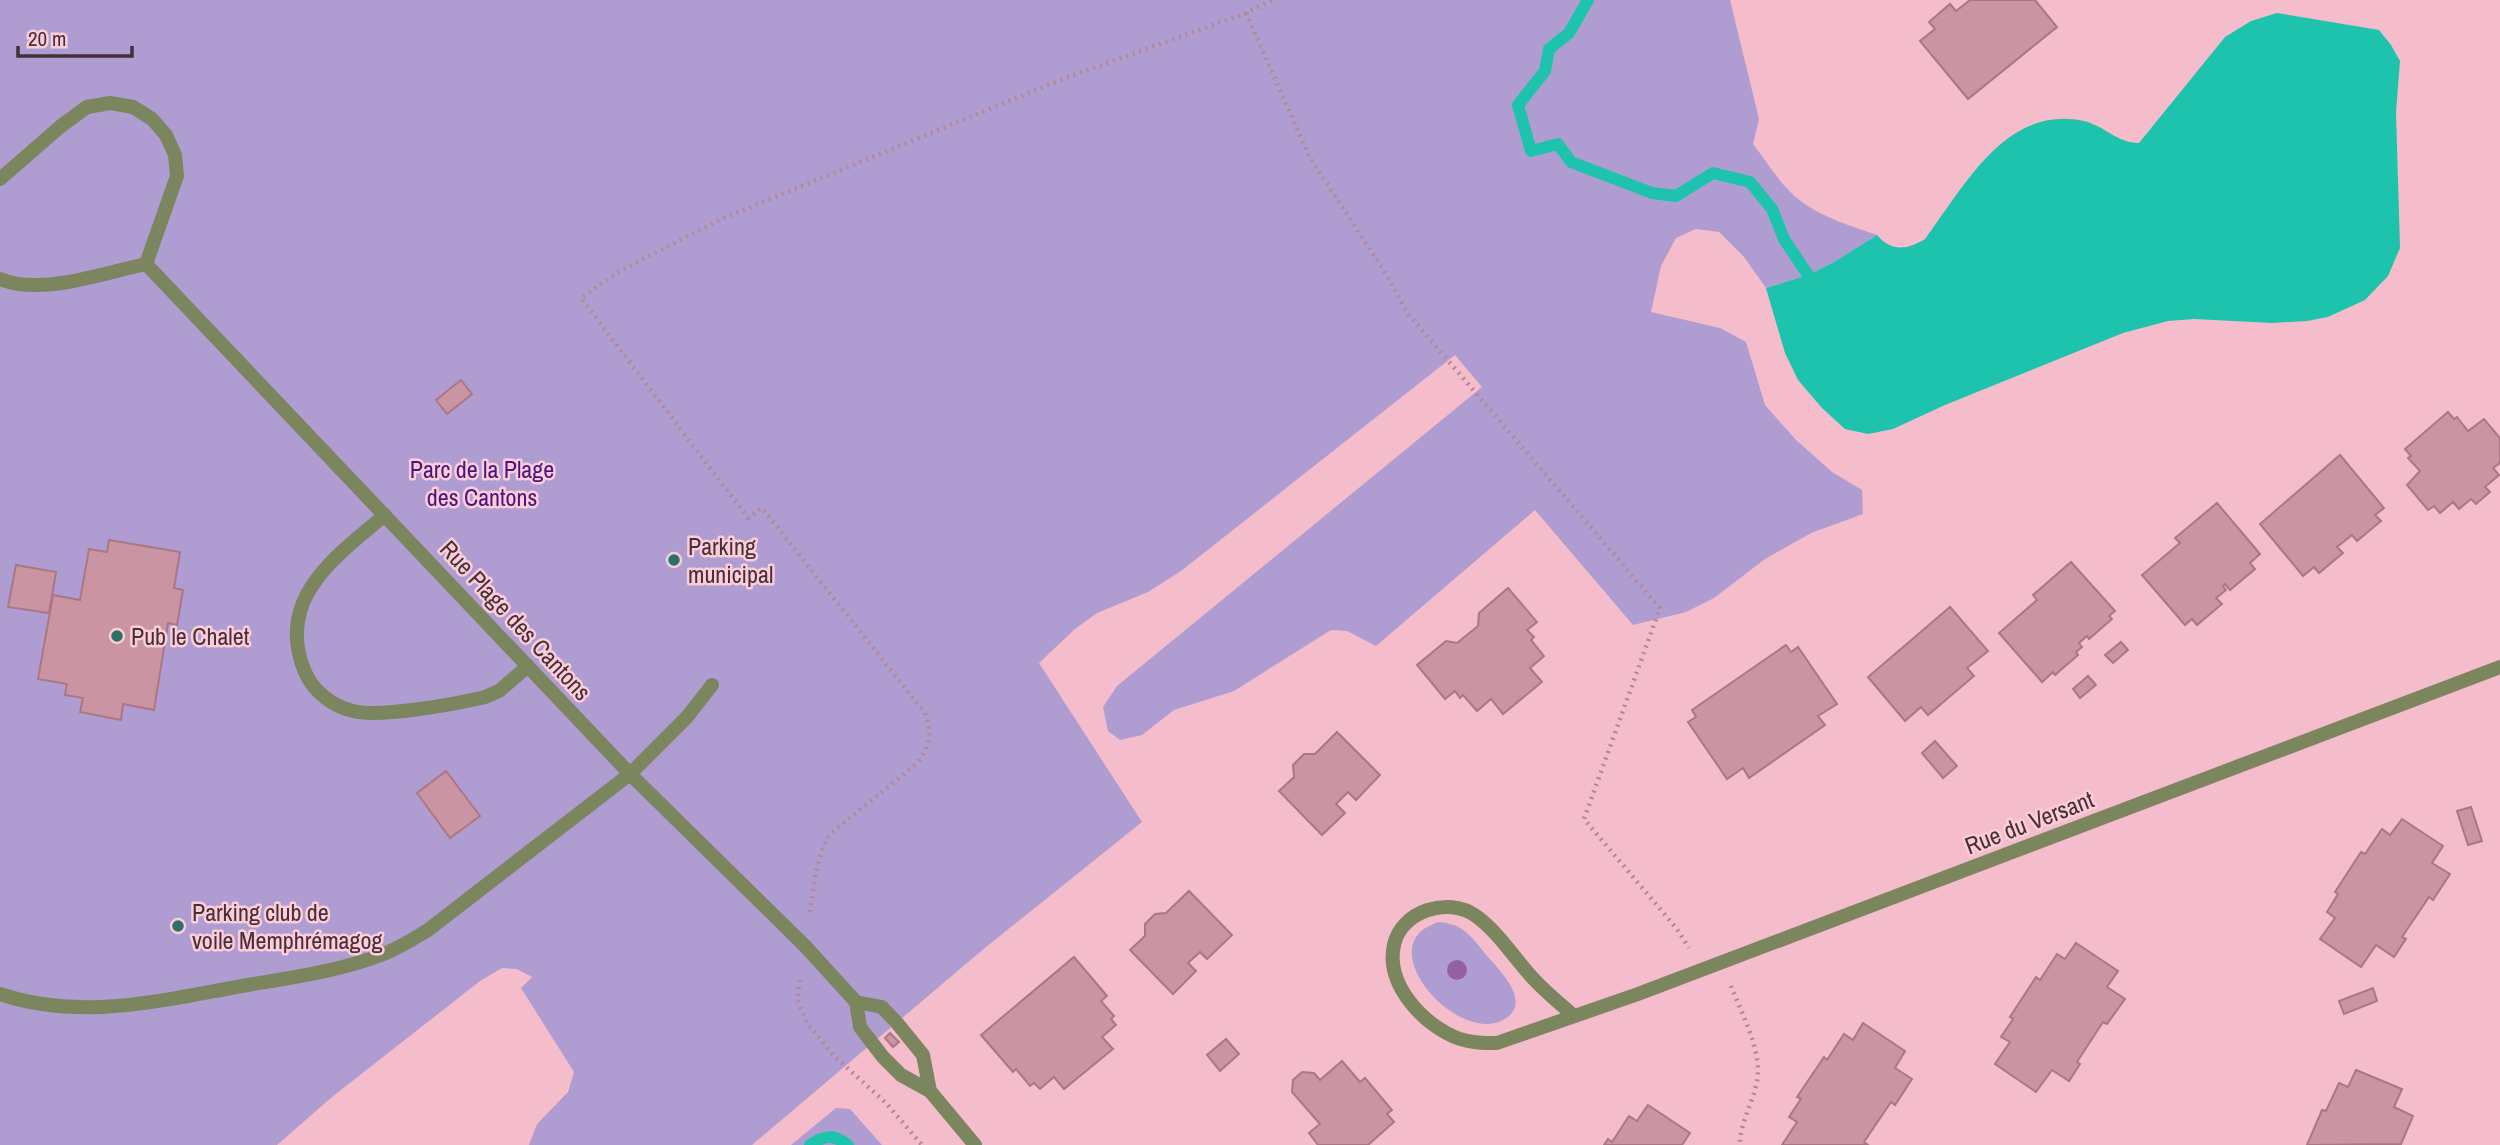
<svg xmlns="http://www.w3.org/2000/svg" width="2500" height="1145" font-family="'Archivo Narrow',sans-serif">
  <rect width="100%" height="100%" fill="#f5bccb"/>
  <!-- green -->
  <g fill="#af9dd1">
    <path d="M0 0H1730L1759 119 1753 144C1768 163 1782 188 1802 202 1824 218 1851 226 1877 235L1834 262 1808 275 1766 288 1744 257 1719 232 1696 229 1676 238 1661 266 1651 312 1720 328 1746 342 1765 405 1795 439 1832 472 1862 490 1863 514 1811 533 1765 559 1714 598 1686 612 1633 625 1535 510 1376 646 1347 631 1331 630 1234 691 1174 710 1142 735 1120 740 1108 731 1103 707 1117 686 1482 387 1455 355 1181 571 1148 592 1097 613 1075 629 1039 663 1142 822 986 947 752 1145H529L537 1124 568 1092 574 1072 521 988 532 977 517 969 502 968 480 981 332 1097 277 1145H0Z"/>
    <path d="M1438 922C1448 923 1455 924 1463 930 1473 937 1481 949 1489 958 1502 973 1533 1004 1503 1020 1464 1041 1394 973 1416 937 1421 929 1429 926 1438 922Z"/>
    <polygon points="836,1108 850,1109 882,1145 791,1145"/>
  </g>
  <!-- water -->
  <path fill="#1ec3ad" d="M2277 13 2379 30 2391 45 2400 61 2396 112 2400 248 2388 276 2365 300 2328 317 2307 321 2272 323 2194 319 2168 321 2123 333 1945 405 1893 429 1868 434 1845 429 1822 408 1798 380 1785 353 1766 288 1808 275 1834 262 1877 235C1891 252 1907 250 1925 239 1964 187 2006 104 2084 121 2105 126 2117 143 2139 143L2225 37 2251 21Z"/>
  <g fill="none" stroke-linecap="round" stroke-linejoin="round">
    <!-- stream -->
    <g stroke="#1ec3ad" stroke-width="12">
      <polyline points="1588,0 1569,33 1549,49 1545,71 1518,105 1531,151 1558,144 1571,162 1652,193 1676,196 1713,173 1750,182 1772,209 1784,239 1808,275"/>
      <path d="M810 1145C825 1135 833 1134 848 1145"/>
    </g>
  </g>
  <!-- building -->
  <g fill="#cb94a3" stroke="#ab7786" stroke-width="2">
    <polygon points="1970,0 2035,0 2057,27 1968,99 1920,41 1935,29 1929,22 1950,4 1956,11"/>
    <polygon points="461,380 472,394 447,414 436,400"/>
    <polygon points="2448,412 2454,419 2457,417 2468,431 2484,419 2500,438 2500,463 2493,468 2499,475 2485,487 2490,492 2476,504 2471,499 2459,509 2453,502 2440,513 2434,506 2428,510 2407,485 2420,471 2408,458 2411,456 2405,449"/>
    <polygon points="2340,455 2384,508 2375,515 2381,521 2357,541 2352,535 2337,547 2343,553 2319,573 2314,567 2303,576 2260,524"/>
    <polygon points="2217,503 2260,554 2250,563 2255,569 2230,590 2225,584 2223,586 2226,590 2216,598 2222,604 2197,625 2192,619 2185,625 2142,575 2180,543 2175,538"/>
    <polygon points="109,540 180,552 174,588 183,590 177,625 168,623 154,710 123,704 121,720 80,712 83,698 65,695 67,684 38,679 53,595 80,600 89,549 107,552"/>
    <polygon points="2071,562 2115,611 2109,616 2112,619 2089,639 2087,636 2079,643 2082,647 2076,652 2078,655 2055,675 2053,672 2042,682 1999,633 2037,600 2033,595"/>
    <polygon points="16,565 56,572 49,613 8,607"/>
    <polygon points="1508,588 1537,622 1527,630 1534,637 1531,640 1544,656 1530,668 1542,682 1503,714 1491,699 1477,711 1463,695 1460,698 1455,691 1445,699 1417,665 1446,641 1457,643 1478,626 1479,613"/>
    <polygon points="1950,607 1988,651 1967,668 1974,676 1928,715 1921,707 1905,721 1868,677"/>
    <polygon points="2121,642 2128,650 2113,663 2105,655"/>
    <polygon points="1786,645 1791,652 1798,647 1837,704 1818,716 1825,725 1749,778 1743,768 1727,779 1688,722 1696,717 1692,710"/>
    <polygon points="2088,676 2096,685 2080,698 2073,689"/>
    <polygon points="1337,732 1380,775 1356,800 1348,792 1336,804 1345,813 1322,835 1279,791 1294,777 1293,765 1304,754 1315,754"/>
    <polygon points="1935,741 1957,766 1943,778 1922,753"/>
    <polygon points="446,771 480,816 450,838 417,793"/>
    <polygon points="2471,807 2482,841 2468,845 2457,811"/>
    <polygon points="2402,819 2443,846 2432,863 2450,874 2433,900 2429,897 2402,937 2406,939 2394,957 2376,945 2361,967 2320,939 2335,918 2327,912 2338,894 2335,892 2361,852 2365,854 2382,829 2390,835"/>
    <polygon points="1189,891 1232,935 1207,959 1200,952 1188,963 1196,971 1173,994 1130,950 1145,936 1145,924 1155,914 1166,913"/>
    <polygon points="2076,943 2118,971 2107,987 2125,999 2107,1024 2103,1022 2077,1062 2080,1064 2069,1081 2052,1070 2036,1092 1995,1064 2010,1042 2001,1037 2013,1019 2010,1017 2036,977 2040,980 2057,954 2065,959"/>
    <polygon points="1074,957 1107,996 1101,1001 1114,1016 1111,1019 1116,1025 1102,1037 1113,1049 1064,1089 1054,1077 1040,1089 1034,1083 1030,1086 1016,1069 1013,1072 981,1035"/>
    <polygon points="2373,988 2377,1001 2344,1014 2339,1001"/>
    <polygon points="1863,1023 1905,1051 1895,1068 1912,1079 1895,1105 1891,1102 1864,1142 1868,1145 1782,1145 1797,1122 1789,1117 1801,1099 1797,1097 1824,1057 1827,1060 1844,1034 1853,1040"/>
    <polygon points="890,1033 899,1042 893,1047 885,1038"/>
    <polygon points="1226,1039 1239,1054 1220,1071 1207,1055"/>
    <polygon points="1342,1061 1360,1082 1365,1078 1392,1110 1387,1114 1394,1122 1368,1145 1318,1145 1309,1133 1320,1124 1292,1092 1293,1080 1302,1072 1314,1073 1320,1080"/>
    <polygon points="2356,1070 2402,1089 2394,1107 2413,1116 2401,1144 2307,1145 2322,1110 2326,1111 2339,1083 2348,1087"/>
    <polygon points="1648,1105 1690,1133 1682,1145 1604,1145 1608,1139 1612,1142 1629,1116 1637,1121"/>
  </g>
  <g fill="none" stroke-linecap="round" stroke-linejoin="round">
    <!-- path -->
    <g stroke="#b48893" stroke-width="4.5" stroke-dasharray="2 5" stroke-linecap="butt">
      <polyline points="1246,13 1310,158 1386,274 1409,315 1660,608 1584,819 1677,929 1689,948"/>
      <path d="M810 912C814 885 816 857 830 834L915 765C930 748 933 734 925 713L762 508 748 518 581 298 618 272 719 220 1060 80 1246 13 1272 0"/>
      <polyline points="800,980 797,999 807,1023 834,1056 886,1103 922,1145"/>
      <path d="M1731 986C1741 1012 1763 1053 1757 1081 1753 1103 1740 1122 1740 1145"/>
    </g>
    <!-- lane -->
    <g stroke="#7b865f" stroke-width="14">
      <path d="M0 179 61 126 87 107 110 103 133 107 152 119 166 135 175 155 177 176 146 264C103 273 41 296 0 279"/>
      <polyline points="146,264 630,774 805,946 856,1002 860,1027 883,1057 901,1075 930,1091"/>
      <path d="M385 515C336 556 274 599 305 672 313 691 332 706 353 711 379 718 456 704 485 697L499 691 528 666"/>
      <path d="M0 994C77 1020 154 1002 231 988 280 979 334 973 381 955 398 949 413 939 428 930L630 774 687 717 712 685"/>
      <polyline points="856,1002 882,1007 897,1023 923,1055 930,1091"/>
    </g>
    <!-- street -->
    <g stroke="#7b865f" stroke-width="14">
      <path d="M1573 1015C1558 1002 1543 990 1530 975 1513 956 1497 931 1476 916 1448 896 1401 911 1394 945 1385 985 1425 1027 1460 1039 1472 1043 1484 1043 1497 1043L1638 994 2500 667"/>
      <polyline points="930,1091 975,1145"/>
    </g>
  </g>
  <!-- trees -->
  <circle fill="#9660a0" cx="1457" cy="970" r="10"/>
  <!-- markers -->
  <g fill="#2b7165" stroke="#fbccd9" stroke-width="2.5">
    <circle cx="674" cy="560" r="7"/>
    <circle cx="117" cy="636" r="7"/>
    <circle cx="178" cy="926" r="7"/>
  </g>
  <g text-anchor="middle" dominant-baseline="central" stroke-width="5" stroke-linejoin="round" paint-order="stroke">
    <!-- park labels -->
    <g font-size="24" fill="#49157c" stroke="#fbccd9">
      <text x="482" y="469">Parc de la Plage<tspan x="482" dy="28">des Cantons</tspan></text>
    </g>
    <!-- poi labels -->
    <g font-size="24" fill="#462f35" stroke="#fbccd9" text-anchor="start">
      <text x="688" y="546">Parking<tspan x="688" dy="28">municipal</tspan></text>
      <text x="131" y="636">Pub le Chalet</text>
      <text x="192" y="912">Parking club de<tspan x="192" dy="28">voile Memphrémagog</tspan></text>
    </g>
    <!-- street labels -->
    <g font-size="24" fill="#462f35" stroke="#fbccd9">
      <text transform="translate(516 620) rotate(47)">Rue Plage des Cantons</text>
      <text transform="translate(2029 822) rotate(-21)">Rue du Versant</text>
    </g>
  </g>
  <!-- scale -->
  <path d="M18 46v10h114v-10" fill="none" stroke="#462f35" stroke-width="3.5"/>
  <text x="28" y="46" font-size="21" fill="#462f35" stroke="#fbccd9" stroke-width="5" paint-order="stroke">20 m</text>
</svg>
